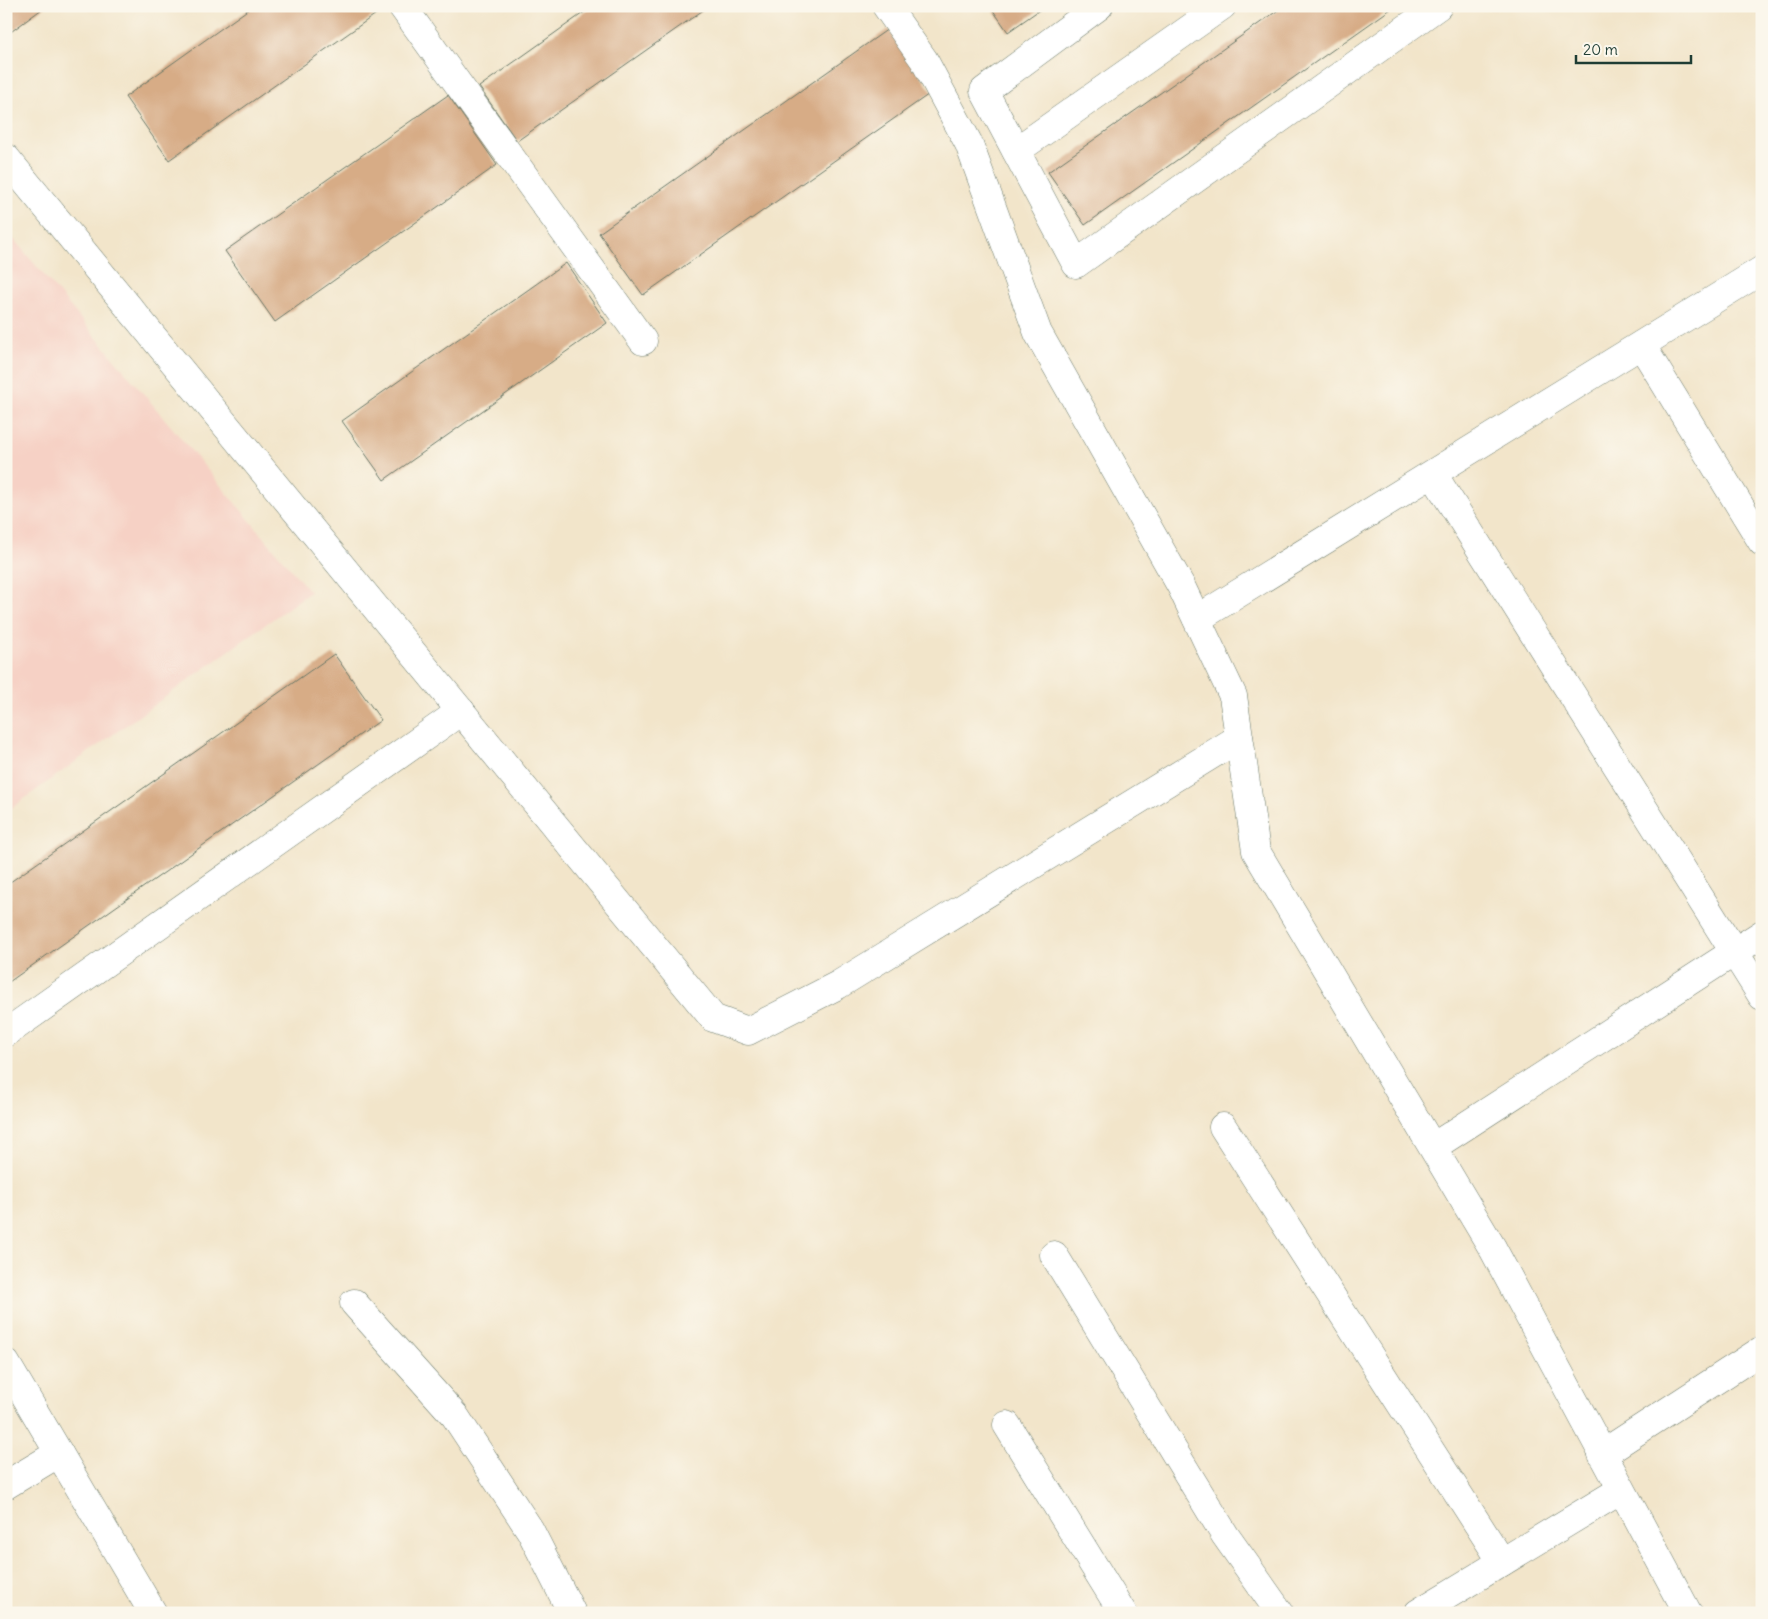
<svg xmlns="http://www.w3.org/2000/svg" width="1768" height="1619" font-family="Delius,sans-serif">
  <rect width="100%" height="100%" fill="#fbf7ec"/>
  <filter id="ink" filterUnits="userSpaceOnUse"><feTurbulence type="fractalNoise" baseFrequency=".02" numOctaves="2"/><feDisplacementMap in="SourceGraphic" scale="10" xChannelSelector="R" yChannelSelector="G"/><feConvolveMatrix kernelMatrix="1 2 1 2 8 2 1 2 1" color-interpolation-filters="sRGB"/></filter>
  <filter id="wash" filterUnits="userSpaceOnUse"><feTurbulence type="fractalNoise" baseFrequency=".0096" numOctaves="4" result="noise"/><feDisplacementMap in="SourceGraphic" scale="20" xChannelSelector="R" yChannelSelector="G"/><feGaussianBlur stdDeviation="1.12" result="paint"/><feColorMatrix in="noise" values="0 0 0 0 0 0 0 0 0 0 0 0 0 0 0 0 0 1.4 0 .05"/><feComposite in="paint" operator="in"/></filter>
  <g filter="url(#wash)">
    <rect width="100%" height="100%" fill="#f2e5ca"/>
    <!-- built -->
    <polygon fill="#f6d1c5" points="6,230 310,592 6,812"/>
    <g id="blocks">
      <!-- building -->
      <g fill="#d7ac86">
        <polygon points="6,6 46,6 8,34"/>
        <polygon points="253,6 381,6 383,9 169,160 125,97"/>
        <polygon points="593,6 709,6 517,141 479,87"/>
        <polygon points="990,6 1045,6 1008,32"/>
        <polygon points="1284,6 1395,6 1085,225 1048,172"/>
        <polygon points="888,29 932,92 643,295 599,233"/>
        <polygon points="448,95 497,165 275,322 225,251"/>
        <polygon points="566,263 607,323 384,480 342,421"/>
        <polygon points="334,654 381,720 6,984 6,885"/>
      </g>
    </g>
  </g>
  <g filter="url(#ink)">
    <use href="#blocks" fill-opacity="0" stroke="#697868" stroke-width="1"/>
    <g fill="none" stroke-linecap="round" stroke-linejoin="round">
      <defs>
        <g id="minor">
          <polyline points="402,6 643,341"/>
          <polyline points="886,6 924,60 969,144 1038,333 1181,586 1233,696 1256,851 1493,1249 1688,1613"/>
          <polyline points="1099,6 984,91 1076,264 1438,6"/>
          <polyline points="1016,151 1222,6"/>
          <polyline points="6,158 713,1018 748,1031 838,985 1239,738"/>
          <polyline points="1642,346 1762,542"/>
          <polyline points="1433,474 1762,996"/>
          <polyline points="1197,619 1762,270"/>
          <polyline points="6,1033 461,711"/>
          <polyline points="1223,1127 1502,1562"/>
          <polyline points="1433,1147 1762,934"/>
          <polyline points="1054,1255 1225,1535 1280,1613"/>
          <polyline points="354,1303 455,1416 530,1530 572,1613"/>
          <polyline points="6,1363 153,1613"/>
          <polyline points="1007,1425 1123,1613"/>
          <polyline points="1602,1454 1762,1350"/>
          <polyline points="6,1485 59,1453"/>
          <polyline points="1418,1613 1621,1490"/>
        </g>
      </defs>
      <!-- minor casing -->
      <use href="#minor" stroke="#697868" stroke-width="29"/>
      <!-- minor -->
      <use href="#minor" stroke="#fff" stroke-width="28"/>
    </g>
  </g>
  <!-- margin -->
  <rect width="1768" height="1619" fill="none" stroke="#fbf7ec" stroke-width="25"/>
  <!-- scale -->
  <path d="M1576 55v8h115v-8" fill="none" stroke="#1f3d34" stroke-width="2.5"/>
  <text x="1583" y="55" font-size="15" fill="#1f3d34" stroke="#fbf7ec" stroke-width="4" paint-order="stroke">20 m</text>
</svg>
